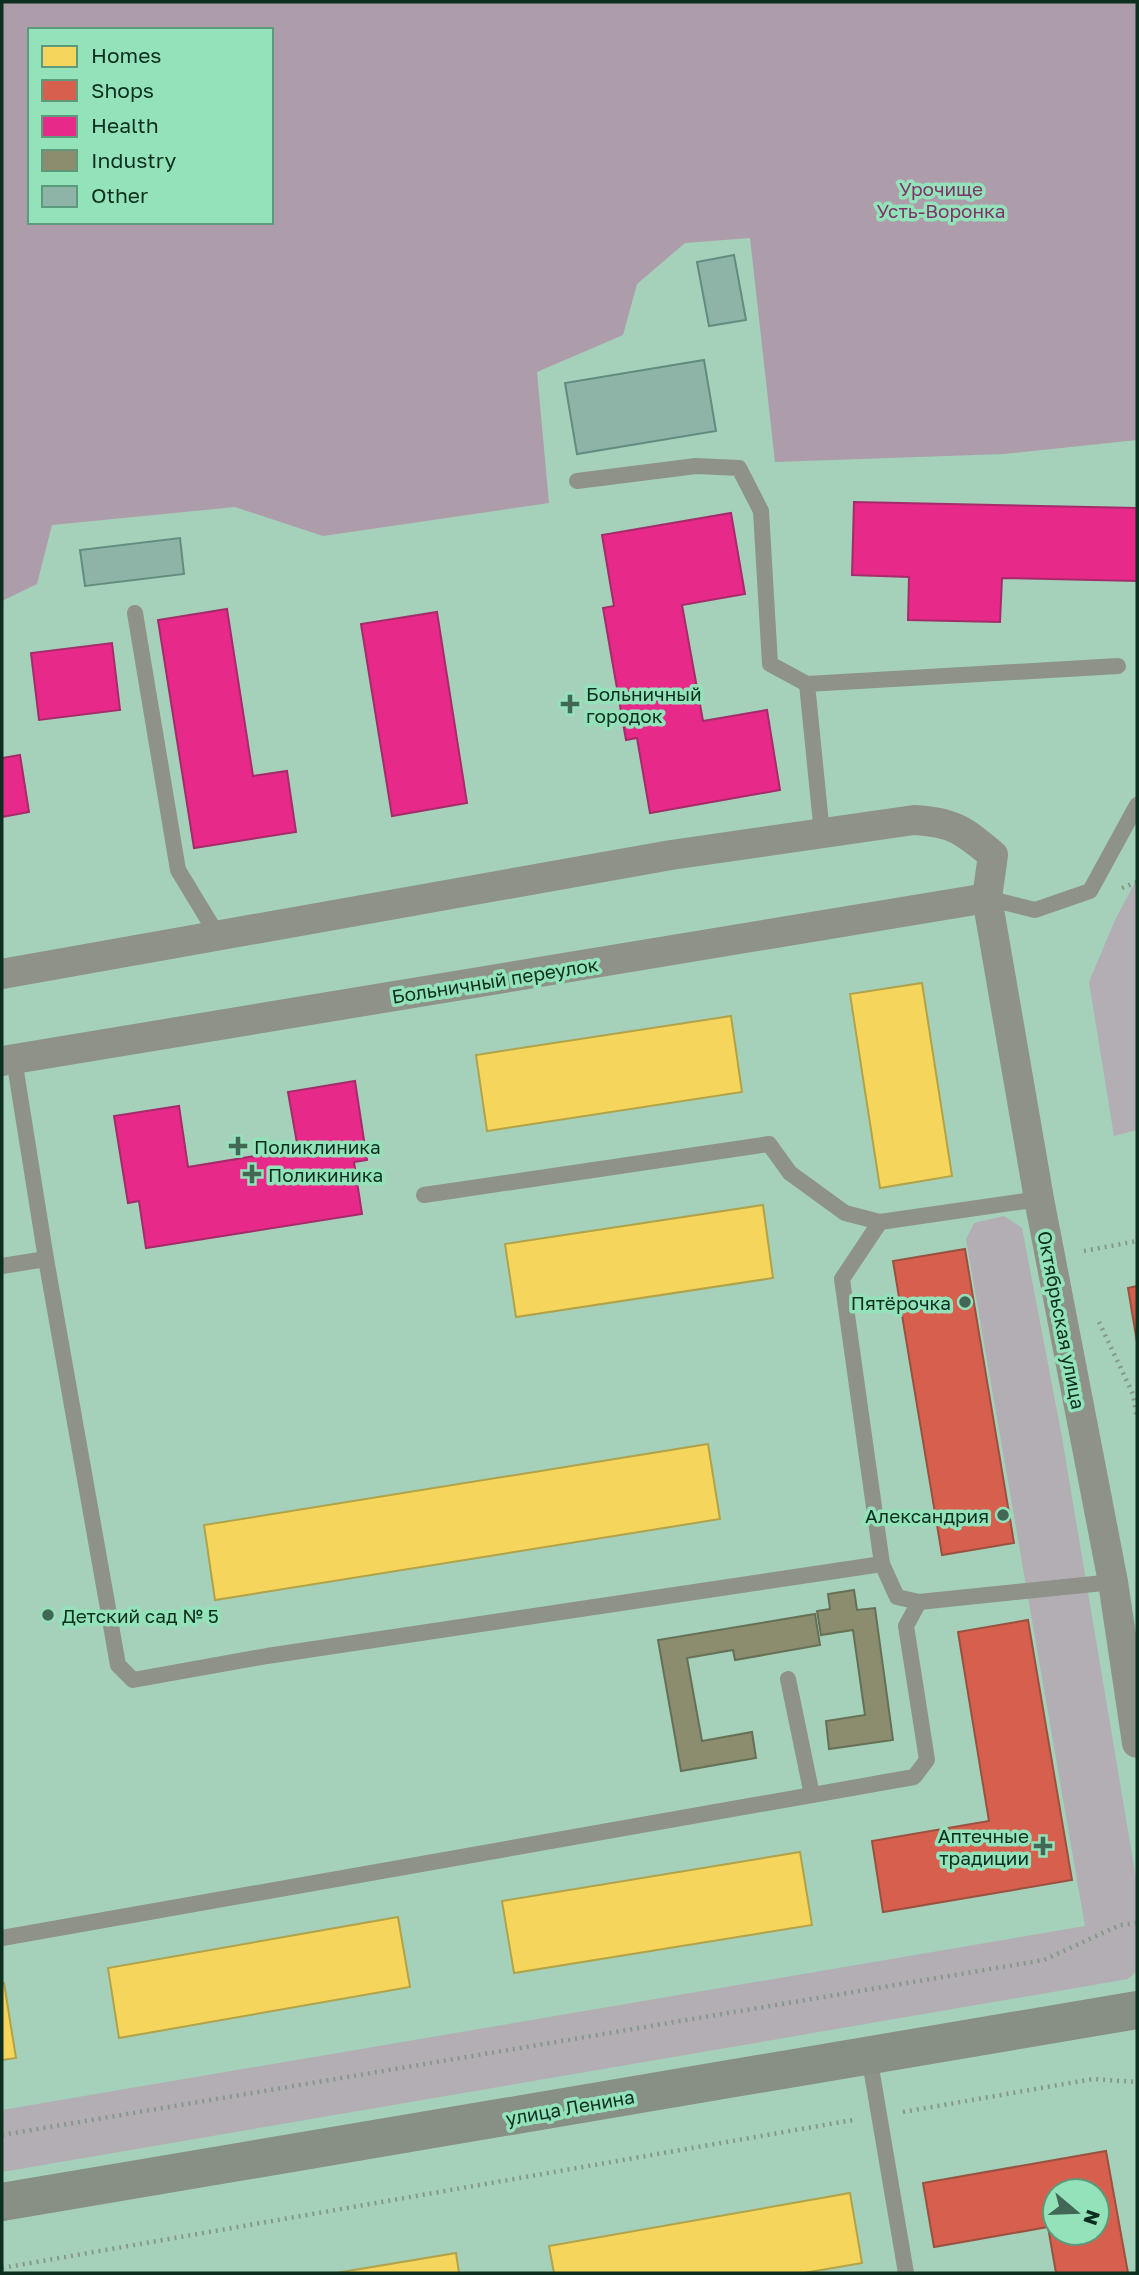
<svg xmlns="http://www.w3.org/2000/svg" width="1139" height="2275" font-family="'Golos Text',sans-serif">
  <rect width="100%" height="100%" fill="#a5d0ba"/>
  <!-- green -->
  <g fill="#b2aeb3">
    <polygon points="1137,879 1137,1130 1114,1136 1089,982 1115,920"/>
    <polygon points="1004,1216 1022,1228 1061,1432 1137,1884 1137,1971 1128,1979 2,2172 2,2110 1085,1926 966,1239 974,1223"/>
  </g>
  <!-- forest -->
  <path fill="#ad9daa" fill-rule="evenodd" d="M2 2H1137V440L1004 454 775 462 750 238 685 243 637 284 623 335 537 372 549 503 323 536 235 507 52 525 37 584 2 601ZM30 30H271V222H30Z"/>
  <!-- homes -->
  <g fill="#f6d55c" stroke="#b0a34a" stroke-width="2">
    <polygon points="922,983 952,1176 880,1188 850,994"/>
    <polygon points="731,1016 742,1092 487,1131 476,1055"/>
    <polygon points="763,1205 773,1278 516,1317 505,1244"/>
    <polygon points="708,1444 720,1519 215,1600 204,1525"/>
    <polygon points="800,1852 812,1925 514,1973 502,1901"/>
    <polygon points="398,1917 410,1987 119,2038 108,1968"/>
    <polygon points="4,1983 16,2058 2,2060 2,1984"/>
    <polygon points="850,2193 862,2263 804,2273 554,2273 549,2246"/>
    <polygon points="456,2253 459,2273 336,2273"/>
  </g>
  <!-- shops -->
  <g fill="#d6604d" stroke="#9a513f" stroke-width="2" fill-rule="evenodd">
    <polygon points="965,1249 1014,1543 942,1555 893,1261"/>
    <polygon points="1137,1286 1137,1342 1128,1288"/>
    <polygon points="1028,1620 1072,1880 883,1912 872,1841 989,1821 958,1632"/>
    <path d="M1106 2151 1128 2273H1056L1048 2227 934 2247 923 2183ZM1055 2191H1097V2233H1055Z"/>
  </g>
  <!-- health -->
  <g fill="#e7298a" stroke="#a62b6a" stroke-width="2">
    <polygon points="854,502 1137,508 1137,581 1002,578 1000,622 908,620 909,577 852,575"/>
    <polygon points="731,513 745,594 682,605 703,721 767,710 780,790 650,813 637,738 626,740 603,608 614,606 602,535"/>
    <polygon points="227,609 253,776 287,771 296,832 194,848 158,620"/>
    <polygon points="437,612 467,803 392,816 361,624"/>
    <polygon points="112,643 120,710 39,720 31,653"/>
    <polygon points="20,755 29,812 2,817 2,758"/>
    <polygon points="355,1081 367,1160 354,1162 362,1214 146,1248 139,1201 128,1203 114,1116 179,1106 188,1167 298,1149 288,1092"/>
  </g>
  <!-- industry -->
  <g fill="#8c8c6e" stroke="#667056" stroke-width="2">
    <polygon points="854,1590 857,1610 875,1608 893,1740 829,1749 826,1721 865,1715 853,1630 821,1635 817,1611 830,1609 828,1594"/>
    <polygon points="815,1614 820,1645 735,1660 733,1650 687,1658 702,1741 752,1732 756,1758 681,1771 658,1640"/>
  </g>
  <!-- building -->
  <g fill="#8eb4a7" stroke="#618d80" stroke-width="2">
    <polygon points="734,255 746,320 709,326 697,262"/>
    <polygon points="704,360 716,431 577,454 565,383"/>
    <polygon points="180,538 184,574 85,586 80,550"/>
  </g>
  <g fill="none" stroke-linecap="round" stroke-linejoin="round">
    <!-- path -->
    <g stroke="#86988b" stroke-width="4.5" stroke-dasharray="2 5" stroke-linecap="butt">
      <polyline points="1122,888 1137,882"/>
      <polyline points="1084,1251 1137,1241"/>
      <polyline points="1099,1322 1133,1394 1137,1418"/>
      <polyline points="903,2112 1093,2079 1137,2082"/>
      <polyline points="2,2135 1044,1960 1120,1925 1137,1923"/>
      <polyline points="2,2268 853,2120"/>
    </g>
    <!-- service -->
    <g stroke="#8e9288" stroke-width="16">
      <polyline points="577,481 696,466 739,468 761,511 770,664 807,684"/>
      <polyline points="135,613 178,870 218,936"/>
      <polyline points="822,834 807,684 1118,666"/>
      <polyline points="987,898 1035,910 1090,891 1137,805"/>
      <polyline points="424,1195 769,1144 790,1173 845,1213 880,1222 1039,1199"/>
      <polyline points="880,1222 842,1279 882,1564 897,1597 919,1602 1113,1582"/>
      <polyline points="46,1259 118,1665 133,1680 267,1656 882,1564"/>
      <polyline points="2,1266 46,1259 14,1059"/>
      <polyline points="788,1679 812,1795"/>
      <polyline points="2,1938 914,1777 927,1760 906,1626 919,1602"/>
      <polyline points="869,2056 906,2273"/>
    </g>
    <!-- minor -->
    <g stroke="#8e9288" stroke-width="30">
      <path d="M2 974 671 855 914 820C953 822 963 830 993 855L987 898 1039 1199 1113 1582 1137 1743"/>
      <polyline points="2,1061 987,898"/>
    </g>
    <!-- secondary -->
    <polyline stroke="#889085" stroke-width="38" points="2,2202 1137,2010"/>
  </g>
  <!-- markers -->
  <g fill="#426755" stroke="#93e2b9" stroke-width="2.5">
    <path d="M566.5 693.5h7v7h7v7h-7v7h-7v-7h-7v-7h7z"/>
    <path d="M234.5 1135.5h7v7h7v7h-7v7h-7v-7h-7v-7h7z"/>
    <path d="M248.5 1163.5h7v7h7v7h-7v7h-7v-7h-7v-7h7z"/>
    <circle cx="965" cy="1302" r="7"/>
    <circle cx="1003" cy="1515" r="7"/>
    <circle cx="48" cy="1615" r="7"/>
    <path d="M1039.5 1835.5h7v7h7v7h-7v7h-7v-7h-7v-7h7z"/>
  </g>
  <g text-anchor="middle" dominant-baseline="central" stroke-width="7" stroke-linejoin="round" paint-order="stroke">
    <!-- park labels -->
    <g font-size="19" fill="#7f3269" stroke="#93e2b9">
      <text x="941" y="188">Урочище<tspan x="941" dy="22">Усть-Воронка</tspan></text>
    </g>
    <!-- poi labels -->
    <g font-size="19" fill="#0d2f1f" stroke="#93e2b9" text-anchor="start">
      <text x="586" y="693">Больничный<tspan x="586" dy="22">городок</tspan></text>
      <text x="254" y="1146">Поликлиника</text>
      <text x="268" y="1174">Поликиника</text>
      <text x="951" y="1302" text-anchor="end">Пятёрочка</text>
      <text x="989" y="1515" text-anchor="end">Александрия</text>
      <text x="62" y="1615">Детский сад № 5</text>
      <text x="1029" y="1835" text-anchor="end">Аптечные<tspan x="1029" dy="22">традиции</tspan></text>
    </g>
    <!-- street labels -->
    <g font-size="19" fill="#0d2f1f" stroke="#93e2b9">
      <text transform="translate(495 980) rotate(-9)">Больничный переулок</text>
      <text transform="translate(1062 1320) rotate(79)">Октябрьская улица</text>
      <text transform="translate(570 2107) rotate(-10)">улица Ленина</text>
    </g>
  </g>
  <!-- border -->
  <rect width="1139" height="2275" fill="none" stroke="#0d2f1f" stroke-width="7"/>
  <!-- legend -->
  <rect x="28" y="28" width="245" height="196" fill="#93e2b9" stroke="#5d9a7b" stroke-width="2"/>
  <rect x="42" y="46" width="35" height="21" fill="#f6d55c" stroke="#5d9a7b" stroke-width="2"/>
  <text x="91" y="63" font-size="21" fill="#0d2f1f">Homes</text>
  <rect x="42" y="80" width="35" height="21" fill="#d6604d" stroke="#5d9a7b" stroke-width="2"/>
  <text x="91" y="98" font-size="21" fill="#0d2f1f">Shops</text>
  <rect x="42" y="116" width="35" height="21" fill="#e7298a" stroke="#5d9a7b" stroke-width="2"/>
  <text x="91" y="133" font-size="21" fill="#0d2f1f">Health</text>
  <rect x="42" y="150" width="35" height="21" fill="#8c8c6e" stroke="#5d9a7b" stroke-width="2"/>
  <text x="91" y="168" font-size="21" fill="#0d2f1f">Industry</text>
  <rect x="42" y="186" width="35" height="21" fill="#8eb4a7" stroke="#5d9a7b" stroke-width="2"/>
  <text x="91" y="203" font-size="21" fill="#0d2f1f">Other</text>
  <!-- north arrow -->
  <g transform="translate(1076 2212) rotate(109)"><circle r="33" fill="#93e2b9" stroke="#5d9a7b" stroke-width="2"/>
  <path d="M0-5L12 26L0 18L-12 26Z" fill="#426755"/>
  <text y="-10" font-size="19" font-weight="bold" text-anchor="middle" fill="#0d2f1f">N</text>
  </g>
</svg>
